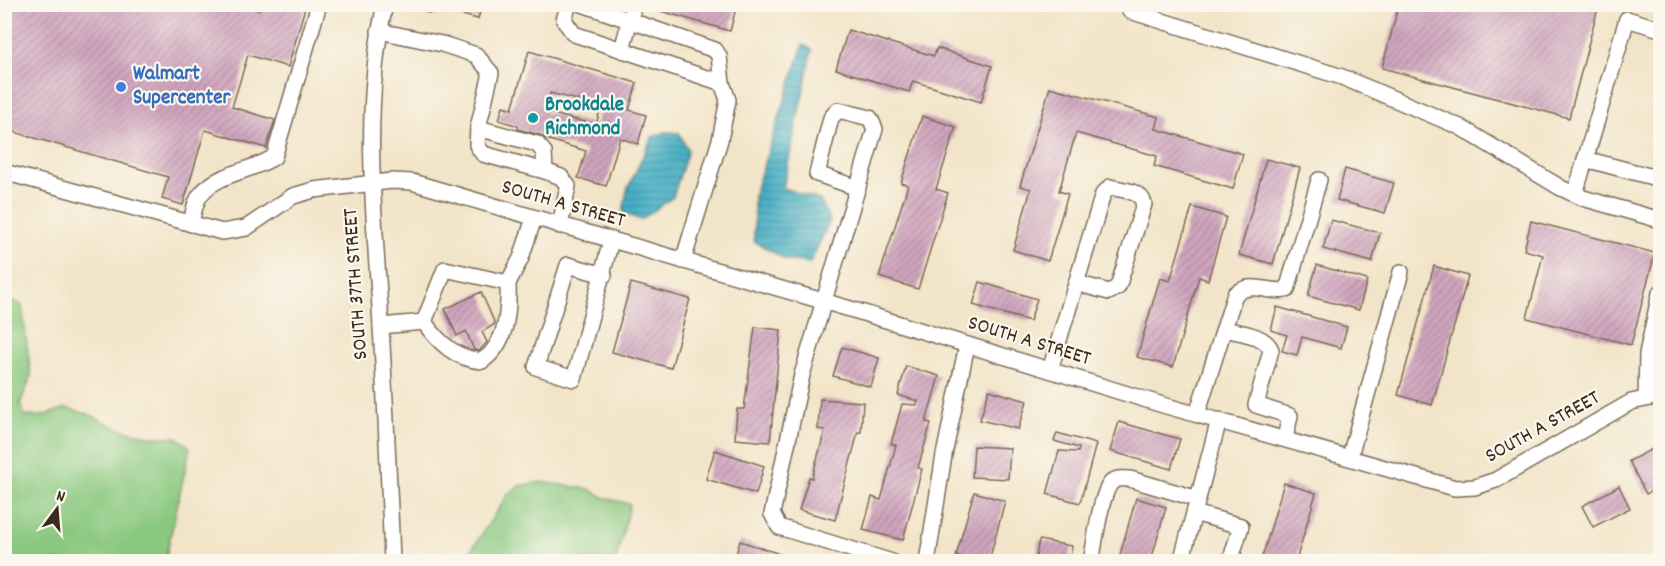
<svg xmlns="http://www.w3.org/2000/svg" width="1665" height="566" font-family="Dekko,sans-serif">
  <defs>
    <pattern id="water-rules" width="6" height="5" patternUnits="userSpaceOnUse" patternTransform="scale(1.5)"><rect width="6" height="5" fill="#45afc4"/><path d="M0 2.5h6" fill="none" stroke="#3b8f9f"/></pattern>
    <pattern id="building-hatch" width="6" height="6" patternUnits="userSpaceOnUse" patternTransform="scale(1.5)"><rect width="6" height="6" fill="#d0a4be"/><path d="M-1 1l2-2M0 6l6-6M5 7l2-2" fill="none" stroke="#aa869a"/></pattern>
  </defs>
  <rect width="100%" height="100%" fill="#fbf7ec"/>
  <filter id="ink" filterUnits="userSpaceOnUse"><feTurbulence type="fractalNoise" baseFrequency=".0167" numOctaves="2"/><feDisplacementMap in="SourceGraphic" scale="12" xChannelSelector="R" yChannelSelector="G"/><feConvolveMatrix kernelMatrix="1 2 1 2 8 2 1 2 1" color-interpolation-filters="sRGB"/></filter>
  <filter id="wash" filterUnits="userSpaceOnUse"><feTurbulence type="fractalNoise" baseFrequency=".008" numOctaves="4" result="noise"/><feDisplacementMap in="SourceGraphic" scale="24" xChannelSelector="R" yChannelSelector="G"/><feGaussianBlur stdDeviation="1.35" result="paint"/><feColorMatrix in="noise" values="0 0 0 0 0 0 0 0 0 0 0 0 0 0 0 0 0 1.4 0 .05"/><feComposite in="paint" operator="in"/></filter>
  <g filter="url(#wash)">
    <rect width="100%" height="100%" fill="#f2e4c8"/>
    <!-- grass -->
    <g fill="#89c87f" stroke="#62794e" stroke-width="1.5">
      <polygon points="5,299 22,305 31,376 20,404 25,416 42,416 66,408 88,414 119,429 154,437 177,437 190,447 165,561 5,561"/>
      <polygon points="542,482 589,489 605,498 630,504 616,561 464,561 509,493 519,486"/>
    </g>
    <!-- water -->
    <g fill="url(#water-rules)" stroke="#406c71" stroke-width="1.5">
      <polygon points="803,45 812,50 783,188 820,200 830,221 810,263 786,260 754,241 754,194"/>
      <polygon points="666,132 679,133 688,150 673,197 641,220 623,213 627,190 652,137"/>
    </g>
    <g id="blocks">
      <!-- building -->
      <g fill="url(#building-hatch)" fill-rule="evenodd">
        <polygon points="4,4 240,4 259,10 261,4 306,4 288,67 248,55 232,107 275,120 266,148 205,130 183,205 162,199 168,177 4,129"/>
        <polygon points="440,4 482,4 478,19 439,9"/>
        <polygon points="648,4 737,4 730,31 647,7"/>
        <polygon points="1399,4 1599,4 1569,118 1382,68"/>
        <polygon points="848,30 934,56 937,48 992,66 981,102 913,81 909,92 836,69"/>
        <path d="M529 51 637 83 629 110 646 115 638 144 620 138 606 186 578 178 586 151 546 139 540 135 518 129V126L499 120 503 106 512 109ZM550 93 601 106 596 125 545 112Z"/>
        <polygon points="1050,87 1159,117 1156,129 1243,154 1233,189 1154,166 1157,156 1076,133 1059,191 1068,194 1048,261 1013,250 1031,189 1020,186"/>
        <polygon points="922,116 956,127 936,189 948,193 918,289 879,277 908,185 901,183"/>
        <polygon points="1266,159 1300,168 1273,264 1239,255"/>
        <polygon points="1345,169 1394,183 1385,213 1337,200"/>
        <polygon points="1192,207 1226,217 1208,280 1199,277 1173,367 1137,357 1160,278 1170,281"/>
        <polygon points="1331,220 1380,233 1372,262 1323,249"/>
        <polygon points="1531,221 1655,253 1631,345 1527,318 1543,255 1524,250"/>
        <polygon points="1317,265 1367,280 1359,310 1308,296"/>
        <polygon points="1434,266 1468,276 1432,405 1398,395"/>
        <polygon points="980,282 1037,299 1030,321 973,305"/>
        <polygon points="631,283 690,299 671,368 612,352"/>
        <polygon points="481,292 495,324 482,332 487,342 479,351 474,350 466,331 457,336 445,309"/>
        <polygon points="1277,307 1347,327 1341,348 1302,337 1297,355 1282,351 1287,335 1271,330"/>
        <polygon points="755,327 781,330 770,442 735,439 737,409 744,409"/>
        <polygon points="842,347 879,358 871,387 833,376"/>
        <polygon points="906,366 939,376 926,422 931,423 918,468 922,469 903,540 863,530 872,497 881,500 896,445 891,444 902,404 917,405 918,401 898,395"/>
        <polygon points="989,390 1027,401 1018,429 980,420"/>
        <polygon points="820,399 863,402 861,432 858,432 835,520 799,510 809,477 812,478 825,430 818,429"/>
        <polygon points="1119,422 1180,439 1171,469 1110,451"/>
        <polygon points="1057,433 1096,444 1080,503 1047,494 1059,451 1078,452 1079,448 1054,441"/>
        <polygon points="1660,445 1660,486 1646,494 1629,461"/>
        <polygon points="974,446 1010,448 1008,479 972,477"/>
        <polygon points="715,450 764,466 756,494 706,479"/>
        <polygon points="1284,483 1316,493 1296,561 1261,561"/>
        <polygon points="1619,486 1630,508 1593,527 1582,506"/>
        <polygon points="974,492 1005,501 989,561 975,561 956,556"/>
        <polygon points="1136,498 1166,507 1151,561 1119,558"/>
        <polygon points="1039,540 1072,546 1069,561 1035,561"/>
        <polygon points="740,541 774,552 793,559 792,561 734,561"/>
      </g>
    </g>
  </g>
  <g filter="url(#ink)">
    <use href="#blocks" fill-opacity="0" stroke="#7b6b5a" stroke-width="1.5"/>
    <g fill="none" stroke-linecap="round" stroke-linejoin="round">
      <defs>
        <g id="minor">
          <path d="M385 4C363 104 373 207 380 308 385 392 389 477 392 562"/>
          <polyline points="569,4 564,20 574,34 722,83 728,100 720,140 683,261"/>
          <polyline points="582,4 715,50 719,56 722,83"/>
          <polyline points="1131,4 1130,11 1342,77 1460,127 1561,188 1583,198 1660,220"/>
          <polyline points="430,5 430,4"/>
          <polyline points="379,31 442,44 476,55 491,73 478,128 537,144 544,152 545,171 561,177 568,186 560,226"/>
          <polyline points="622,50 634,4"/>
          <polyline points="478,128 477,145 483,154 545,171"/>
          <polyline points="1585,159 1660,179"/>
          <polyline points="4,172 222,232 246,228 293,196 314,190 392,181 412,182 857,311 1163,405 1455,488 1475,487 1496,480 1631,402 1660,396"/>
          <polyline points="858,188 817,174 831,118 838,110 870,118 875,129 802,375 772,514 779,527 892,562"/>
          <polyline points="1575,194 1627,19 1660,29"/>
          <path d="M191 224C193 214 195 200 202 193 218 173 253 171 274 157L319 4"/>
          <polyline points="604,275 568,265 536,367 574,379 611,241"/>
          <path d="M424 322C439 343 456 359 482 361 507 344 509 312 508 283"/>
          <polyline points="381,326 424,322 445,269 508,283 521,258 534,218"/>
          <path d="M1224 329C1239 333 1265 334 1271 350L1256 405 1290 416 1285 438"/>
          <path d="M1050 370 1103 194 1110 187C1122 190 1141 190 1144 204L1118 287 1109 292 1076 283"/>
          <polyline points="1646,398 1647,354 1660,293"/>
          <path d="M1197 414 1235 294C1254 280 1267 294 1287 290L1319 180"/>
          <polyline points="1350,456 1401,272"/>
          <polyline points="1194,513 1241,526 1230,562"/>
          <polyline points="927,562 944,455 967,345"/>
          <path d="M1091 562C1095 544 1100 493 1112 482 1117 477 1124 479 1130 479L1198 499"/>
          <polyline points="1181,562 1219,420"/>
        </g>
      </defs>
      <!-- minor casing -->
      <use href="#minor" stroke="#7b6b5a" stroke-width="18"/>
      <!-- minor -->
      <use href="#minor" stroke="#fff" stroke-width="15"/>
    </g>
  </g>
  <!-- markers -->
  <circle fill="#3f7fe0" stroke="#fbf7ec" stroke-width="2" cx="121" cy="87" r="6"/>
  <circle fill="#0f9aa8" stroke="#fbf7ec" stroke-width="2" cx="533" cy="118" r="6"/>
  <g text-anchor="middle" dominant-baseline="central" stroke-width="4.5" stroke-linejoin="round" paint-order="stroke">
    <!-- shop labels -->
    <g font-size="21" font-weight="bold" fill="#366cbe" stroke="#fbf7ec" text-anchor="start">
      <text x="133" y="75">Walmart<tspan x="133" dy="24">Supercenter</tspan></text>
    </g>
    <!-- culture labels -->
    <g font-size="21" font-weight="bold" fill="#0d838f" stroke="#fbf7ec" text-anchor="start">
      <text x="545" y="106">Brookdale<tspan x="545" dy="24">Richmond</tspan></text>
    </g>
    <!-- street labels -->
    <g font-size="21" fill="#3b2a1e" stroke="#fbf7ec">
      <text transform="translate(563 205) rotate(16)">SOUTH A STREET</text>
      <text transform="translate(357 284) rotate(-94)">SOUTH 37TH STREET</text>
      <text transform="translate(1029 342) rotate(17)">SOUTH A STREET</text>
      <text transform="translate(1543 428) rotate(-29)">SOUTH A STREET</text>
    </g>
  </g>
  <!-- margin -->
  <rect width="1665" height="566" fill="none" stroke="#fbf7ec" stroke-width="24"/>
  <!-- north arrow -->
  <g transform="translate(57 509) rotate(16)" stroke="#fbf7ec" stroke-width="4.5" paint-order="stroke">
  <path d="M0-4.5L10 22L0 15L-10 22Z" fill="#3b2a1e"/>
  <text y="-9" font-size="16" font-weight="bold" text-anchor="middle" fill="#3b2a1e">N</text>
  </g>
</svg>
